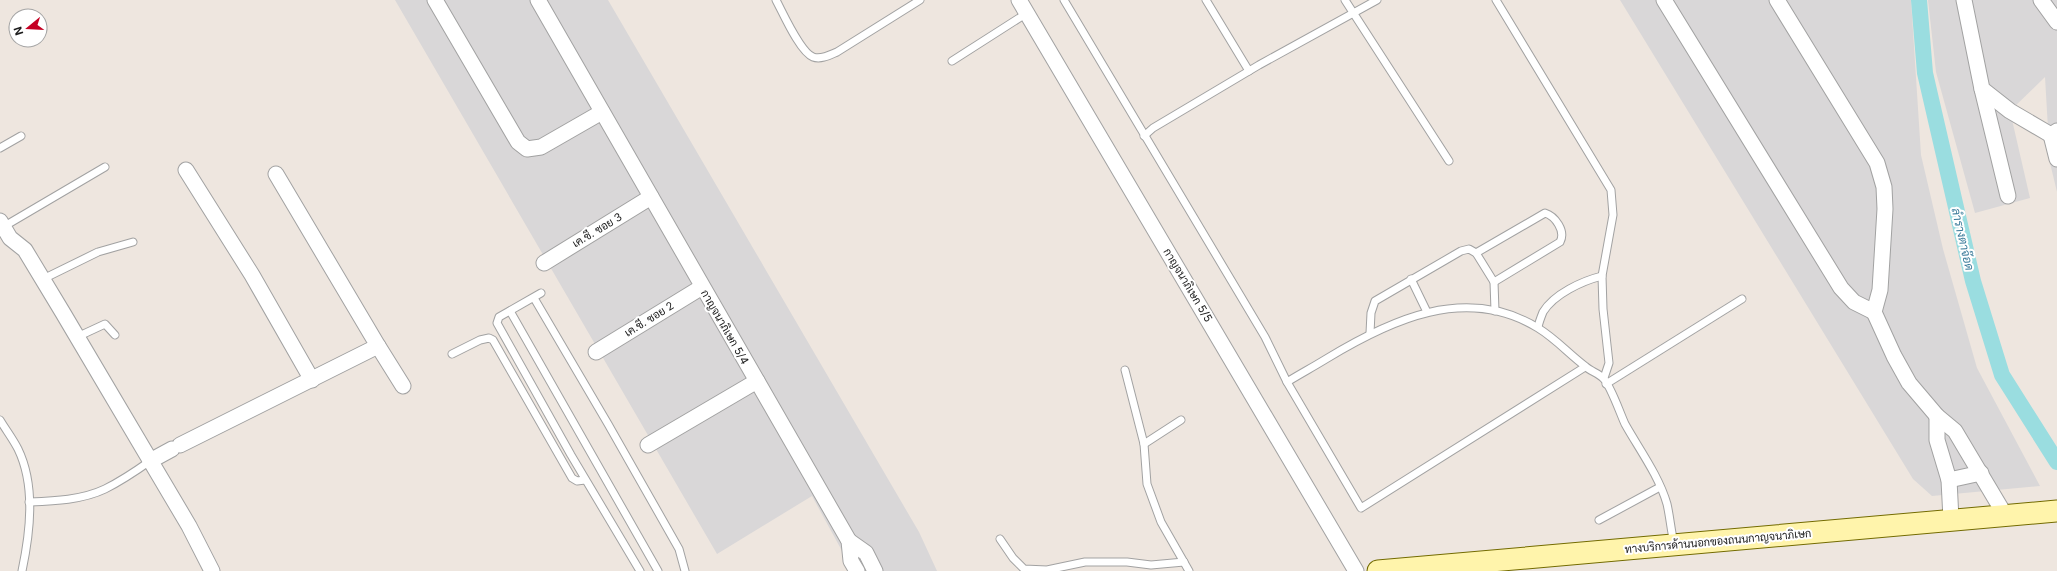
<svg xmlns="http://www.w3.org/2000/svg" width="2057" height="571" font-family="Inter,Sarabun,sans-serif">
  <rect width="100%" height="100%" fill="#eee6df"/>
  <!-- residential -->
  <g fill="#d9d7d8">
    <polygon points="395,0 608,0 919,532 937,571 853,571 812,496 717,554"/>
    <polygon points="1620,0 1911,0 1921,155 1943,249 1977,368 2040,486 1932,496 1913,479"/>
    <polygon points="1928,0 2057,0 2057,192 2050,163 2045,77 2010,111 2030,198 1975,213 1936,72"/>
  </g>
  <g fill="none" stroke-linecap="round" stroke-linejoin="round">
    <!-- canal -->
    <polyline stroke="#9adde0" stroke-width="16" points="1919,0 1925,73 1973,281 2002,375 2057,462"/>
    <defs>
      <g id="lane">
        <path d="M776 0C783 13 800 52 813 57 821 60 830 55 837 52L920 0"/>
        <path d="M1064 0 1265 337 1287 382C1300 374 1313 367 1326 359 1390 320 1466 284 1538 328 1556 339 1569 354 1585 366 1590 371 1598 373 1603 378 1610 384 1620 413 1625 424 1639 449 1659 476 1667 504 1670 517 1671 531 1674 543"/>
        <polyline points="1206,0 1249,71"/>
        <polyline points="1345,0 1449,161"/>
        <polyline points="1496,0 1611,190 1613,215 1602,276 1603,309 1609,363 1604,378"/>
        <polyline points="952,61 1027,13"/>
        <polyline points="1144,136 1153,128 1259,65 1377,0"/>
        <polyline points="0,148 21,136"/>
        <polyline points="3,227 105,167"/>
        <path d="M1476 253 1545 213C1555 216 1566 231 1560 242L1494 282"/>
        <polyline points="43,279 98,252 133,242"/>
        <polyline points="1411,279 1427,312"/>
        <polyline points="541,293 499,317 497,323 571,455 640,571"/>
        <polyline points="534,298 608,424 679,549 685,571"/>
        <polyline points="510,311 658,571"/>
        <path d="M1538 327C1539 322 1541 317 1543 312 1554 294 1582 281 1602 276"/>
        <polyline points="1370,333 1371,313 1375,301 1461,251 1469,249 1476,253 1494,282 1495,311"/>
        <polyline points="77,337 105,324 115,335"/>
        <polyline points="452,354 480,340 489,338 493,340 572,478 577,481 585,480"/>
        <polyline points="1125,370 1144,444 1147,484 1161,522 1189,571"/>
        <polyline points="1287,382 1361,508 1585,367"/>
        <polyline points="1606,384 1742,299"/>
        <path d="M0 420C6 430 13 439 18 449 36 486 30 533 22 571"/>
        <polyline points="1144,444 1181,420"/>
        <path d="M29 502C54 501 82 500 105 489 121 481 136 471 150 461"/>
        <polyline points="1599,520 1660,487"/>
        <polyline points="1000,539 1013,558 1024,569 1047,570 1085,562 1127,562 1151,565 1184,562"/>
      </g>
      <g id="street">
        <polyline points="435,0 518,142 527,149 541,147 602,112"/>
        <polyline points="538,0 849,541 851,561 857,571"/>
        <polyline points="1019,0 1356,571"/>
        <polyline points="1664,0 1841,288 1854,302 1874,312"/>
        <polyline points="1777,0 1877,163 1884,187 1885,209 1880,290 1874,312 1894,356 1909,383 1937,416 1955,431 2005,515"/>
        <polyline points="1964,0 1982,89 2010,111 2051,135 2057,131"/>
        <polyline points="2041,0 2057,22"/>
        <polyline points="1982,89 2008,196"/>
        <polyline points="2051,135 2057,159"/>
        <polyline points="186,170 252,275 312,380"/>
        <polyline points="0,221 10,238 25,250 63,313 189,526 212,571"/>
        <polyline points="544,263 651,197"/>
        <polyline points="378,346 403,386"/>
        <polyline points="596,352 702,287"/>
        <polyline points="1937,416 1937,440 1949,480 1951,519"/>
        <polyline points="180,445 378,346 276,174"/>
        <polyline points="648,445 757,381"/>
        <polyline points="150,461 172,449"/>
        <polyline points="1949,480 1981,473"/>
        <polyline points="849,541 866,553 875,571"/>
      </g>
      <polyline id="secondary" points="1378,571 2057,511"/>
    </defs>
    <!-- lane casing -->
    <use href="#lane" stroke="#a2a2a2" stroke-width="9"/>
    <!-- street casing -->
    <use href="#street" stroke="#a2a2a2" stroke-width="17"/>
    <!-- secondary casing -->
    <use href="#secondary" stroke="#736b00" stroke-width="23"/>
    <!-- lane -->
    <use href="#lane" stroke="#fff" stroke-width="7"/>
    <!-- street -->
    <use href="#street" stroke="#fff" stroke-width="15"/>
    <!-- secondary -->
    <use href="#secondary" stroke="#fff4ab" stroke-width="21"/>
  </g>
  <g text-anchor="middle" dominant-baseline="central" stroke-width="4" stroke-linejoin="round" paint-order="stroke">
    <!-- street labels -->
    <g font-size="11" fill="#1b1b1b" stroke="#fff">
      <text transform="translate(597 230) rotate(-31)">เค.ซี. ซอย 3</text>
      <text transform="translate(1188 285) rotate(59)">กาญจนาภิเษก 5/5</text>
      <text transform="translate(649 319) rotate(-32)">เค.ซี. ซอย 2</text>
      <text transform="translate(725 327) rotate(60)">กาญจนาภิเษก 5/4</text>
      <text transform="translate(1718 541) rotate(-5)">ทางบริการด้านนอกของถนนกาญจนาภิเษก</text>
    </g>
    <!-- water labels -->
    <g font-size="12" font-style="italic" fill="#397a99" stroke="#fff">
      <text transform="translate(1963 239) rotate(77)">ลำรางตาจ๊อด</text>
    </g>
  </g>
  <!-- north arrow -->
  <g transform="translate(28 28) rotate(252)"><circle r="19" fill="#ffffff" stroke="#a4a4a4"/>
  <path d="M0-3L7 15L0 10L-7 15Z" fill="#c50023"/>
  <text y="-6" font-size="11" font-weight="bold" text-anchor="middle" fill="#1b1b1b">N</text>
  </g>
</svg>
